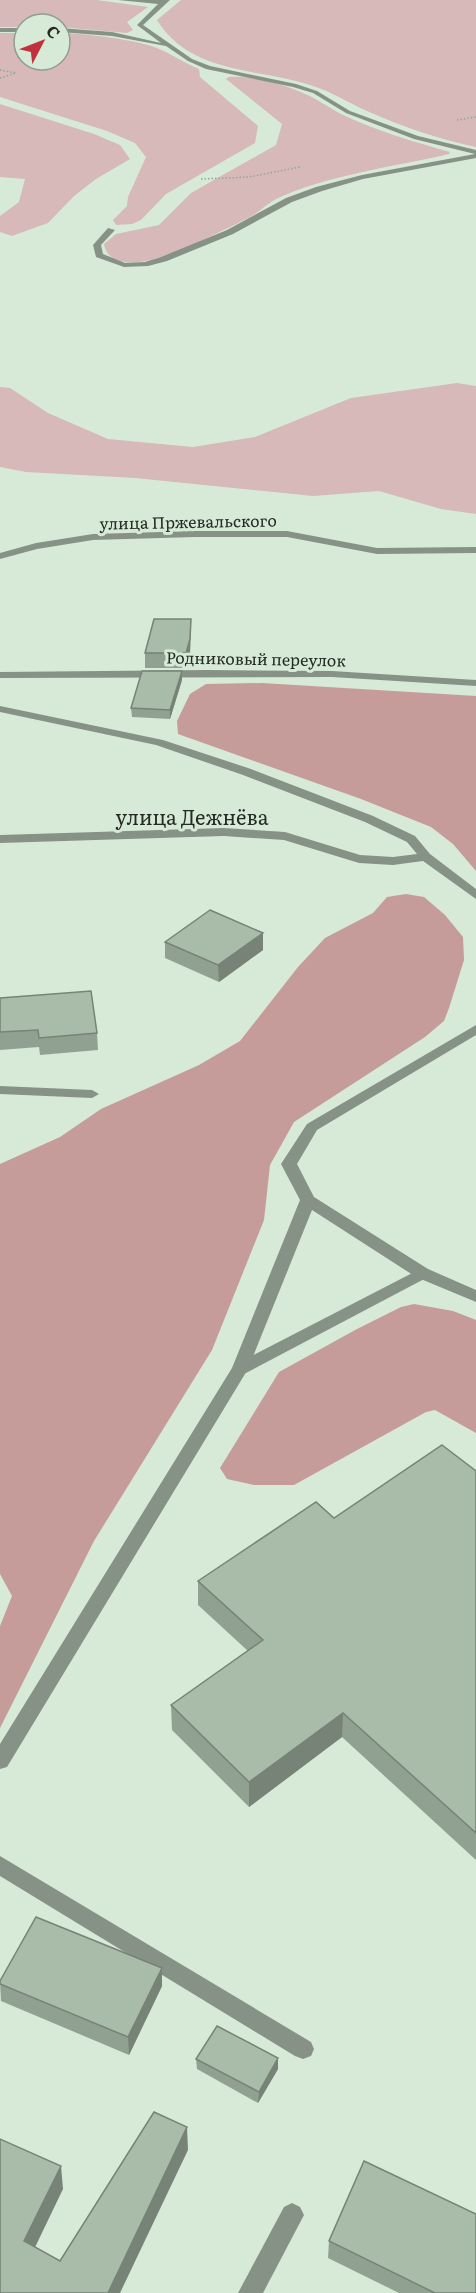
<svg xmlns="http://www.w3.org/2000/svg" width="476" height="2293" font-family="Literata,serif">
  <rect width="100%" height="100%" fill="#d7ead7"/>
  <!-- green -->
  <g fill="#d6b9b8">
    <polygon points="0,0 97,0 148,7 127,22 133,30 127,33 60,27 60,24 24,24 24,27 0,27"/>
    <path d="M181 0H476V147C438 139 403 127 367 111 349 103 332 92 313 86 260 68 191 75 157 20Z"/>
    <path d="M0 33H24V60H60V33C82 33 138 40 157 48 172 54 184 63 199 69L200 77 258 126 255 143 166 194 141 220 132 224 116 225 113 220 127 206 128 197 146 157 135 143 107 131 0 97Z"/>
    <path d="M229 77C253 75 283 84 305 94 318 99 329 108 341 114 376 131 412 141 450 152L449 154C393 167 327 175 276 199 267 204 259 212 250 217 224 230 167 259 140 262 124 264 107 261 104 244L116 234 159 225 191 193 276 145 282 124 226 79Z"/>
    <polygon points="0,104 94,134 120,145 130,159 96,179 74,196 48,223 12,236 0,232 0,216 19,202 25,179 0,177"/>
    <polygon points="457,383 476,386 476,514 441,509 379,491 313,496 135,478 26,472 0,467 0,387 10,388 48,413 108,439 193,447 255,437 351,398"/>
  </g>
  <!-- forest -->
  <g fill="#c59c99">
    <polygon points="262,683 476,696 476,871 453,844 431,827 361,799 178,734 177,721 190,694 206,684"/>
    <polygon points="406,894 424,897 445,915 463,937 464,960 449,1008 444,1021 425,1037 294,1122 270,1165 264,1220 212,1350 94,1541 0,1728 0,1626 12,1596 0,1574 0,1164 60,1137 101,1109 199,1065 240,1041 298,967 325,938 373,913 387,897"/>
    <polygon points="414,1304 453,1311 476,1320 476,1433 435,1410 426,1412 294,1485 254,1485 227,1479 220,1468 279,1372 357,1329 401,1307"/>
  </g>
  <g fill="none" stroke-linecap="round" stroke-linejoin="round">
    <!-- path -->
    <g stroke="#96a596" stroke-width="1.5" stroke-dasharray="1.5 2" stroke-linecap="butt">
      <polyline points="0,70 16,73 0,78"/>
      <polyline points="457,120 476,117"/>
      <polyline points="201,179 249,177 300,167"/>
    </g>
    <!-- lane -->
    <g fill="#869286" fill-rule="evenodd">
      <polygon points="118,0 170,0 143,25 192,59 210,66 296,84 317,91 350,111 418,136 476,150 476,158 363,179 322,191 292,202 233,234 167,261 148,266 124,267 96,257 93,245 108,228 115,230 101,245 103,254 125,263 145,262 161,257 227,230 286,198 316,187 362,175 475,154 414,139 346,113 313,93 293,87 206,69 188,61 166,46 112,36 60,32 60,28 112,32 161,43 137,25 158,4"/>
      <rect x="0" y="28" width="24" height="4"/>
      <polygon points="476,547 476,553 377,554 372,551 377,548"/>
      <polygon points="0,1086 92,1090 99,1094 92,1098 0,1094"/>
      <polygon points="422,1268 428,1269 430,1273 428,1277 246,1373 234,1373 232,1369 234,1365"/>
      <polygon points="0,1856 311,2042 314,2049 311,2056 303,2059 295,2056 0,1876"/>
      <polygon points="292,2203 300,2207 304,2215 263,2293 238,2293 284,2207"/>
    </g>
    <!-- street -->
    <g fill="#869286" fill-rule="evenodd">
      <polygon points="195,531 287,531 377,548 382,551 377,554 287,537 195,537 93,540 37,549 0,559 0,553 36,543 93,534"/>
      <polygon points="207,670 332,671 476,680 476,686 332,677 0,678 0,672"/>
      <polygon points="0,706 163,740 251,769 373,816 415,836 430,854 476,889 476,899 423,861 393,865 359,863 284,840 224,836 0,843 0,835 224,828 285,832 360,855 393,857 417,854 407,842 365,822 243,775 156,745 0,712"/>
      <polygon points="476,1025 476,1035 317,1130 297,1164 314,1197 428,1269 476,1290 476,1302 416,1277 312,1210 248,1369 7,1767 0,1769 0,1744 232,1368 300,1200 281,1164 307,1124"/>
    </g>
  </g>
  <!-- wall -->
  <g fill="#91a191">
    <polygon points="191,619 190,654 186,668 145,668 145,653"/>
    <polygon points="182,680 170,719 132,717 131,708"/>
    <polygon points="165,942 263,950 219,982 165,958"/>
    <polygon points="0,998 97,1033 98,1050 40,1055 39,1047 0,1050"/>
    <polygon points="476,1471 476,1860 342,1737 249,1807 172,1730 171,1705 248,1651 198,1605 198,1581 334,1518"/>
    <polygon points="162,1968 162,1986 129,2055 1,2001 0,1981"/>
    <polygon points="196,2059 278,2069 258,2103 197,2069"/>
    <polygon points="329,2241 476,2293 399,2293 328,2258"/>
  </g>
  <!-- shaded-wall -->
  <g fill="#768376">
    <polygon points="191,619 190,654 186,668 186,653"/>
    <polygon points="182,671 182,680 170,719 170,710"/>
    <polygon points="263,933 263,950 219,982 218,965"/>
    <polygon points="343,1713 342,1737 249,1807 249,1782"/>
    <polygon points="162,1968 162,1986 129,2055 128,2037"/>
    <polygon points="278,2058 278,2069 258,2103 259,2092"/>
    <polygon points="187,2127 188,2150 120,2293 108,2293"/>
    <polygon points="61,2166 63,2189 27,2264 24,2241"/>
  </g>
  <!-- building -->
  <g fill="#a9bba9" stroke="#768376" stroke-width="1.5">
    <polygon points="154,619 191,619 190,639 186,653 145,653"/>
    <polygon points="142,671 182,671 170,710 131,708"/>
    <polygon points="210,910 263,933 218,965 165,942"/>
    <polygon points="91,991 97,1033 39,1038 38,1030 0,1032 0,998"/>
    <polygon points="442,1445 476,1471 476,1833 343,1713 249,1782 171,1705 263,1640 198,1581 316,1502 334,1518"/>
    <polygon points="36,1917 162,1968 128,2037 0,1984 0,1981"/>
    <polygon points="217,2026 278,2058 259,2092 196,2059"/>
    <polygon points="154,2112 187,2127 108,2293 0,2293 0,2139 61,2166 24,2241 60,2261"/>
    <polygon points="364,2161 476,2214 476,2293 435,2293 329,2241"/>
  </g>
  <g text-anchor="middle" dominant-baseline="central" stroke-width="6" stroke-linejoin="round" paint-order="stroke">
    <!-- far-street labels -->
    <g font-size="16" fill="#242b24" stroke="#d7ead7">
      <text transform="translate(188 521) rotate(-1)">улица Пржевальского</text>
      <text transform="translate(256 658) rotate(1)">Родниковый переулок</text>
    </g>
    <!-- street labels -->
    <g font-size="20" fill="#242b24" stroke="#d7ead7">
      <text x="192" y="816">улица Дежнёва</text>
    </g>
  </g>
  <!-- north arrow -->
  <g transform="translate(42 42) rotate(48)"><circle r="28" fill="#d7ead7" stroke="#8f9e8f" stroke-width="1.5"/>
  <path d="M0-4.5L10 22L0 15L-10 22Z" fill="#c1313b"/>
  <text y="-9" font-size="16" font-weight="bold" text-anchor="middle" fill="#242b24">С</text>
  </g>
</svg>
